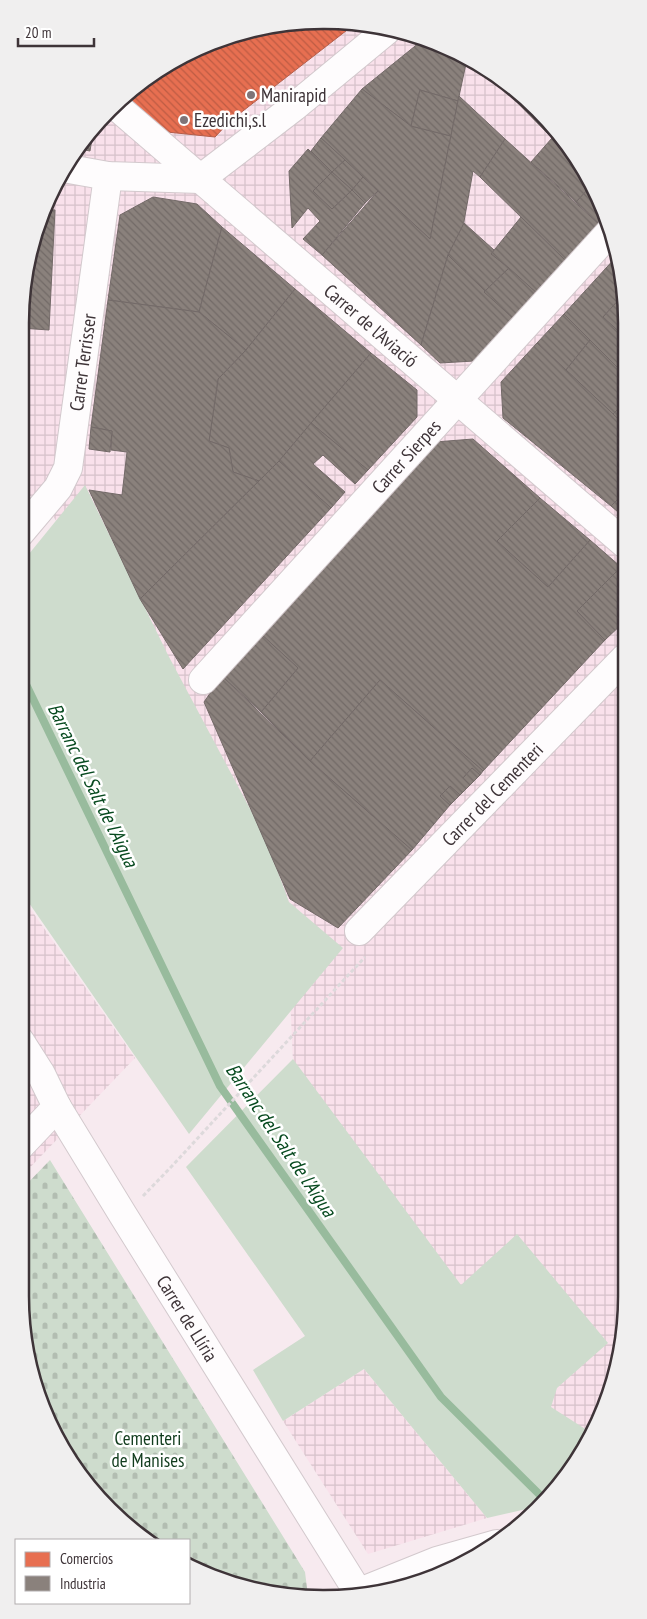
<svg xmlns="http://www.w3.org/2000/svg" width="647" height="1619" font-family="'PT Sans Narrow',sans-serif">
  <defs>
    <pattern id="industrial-grid" width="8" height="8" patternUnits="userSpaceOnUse" patternTransform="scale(1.25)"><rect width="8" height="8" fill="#f9e1eb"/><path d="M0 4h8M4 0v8" fill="none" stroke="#d6c2ca"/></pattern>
    <pattern id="cemetery-stones" width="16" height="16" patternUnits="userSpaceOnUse" patternTransform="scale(1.25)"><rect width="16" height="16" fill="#cedccd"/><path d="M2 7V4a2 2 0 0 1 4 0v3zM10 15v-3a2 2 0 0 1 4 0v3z" fill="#b2bdb1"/></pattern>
    <pattern id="shops-back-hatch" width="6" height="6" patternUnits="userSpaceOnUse" patternTransform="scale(1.25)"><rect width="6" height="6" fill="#e76f51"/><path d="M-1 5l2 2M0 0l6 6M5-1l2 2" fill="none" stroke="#bd5c44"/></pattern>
    <pattern id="industry-back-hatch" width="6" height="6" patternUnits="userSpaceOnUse" patternTransform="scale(1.25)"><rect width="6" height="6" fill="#8a817c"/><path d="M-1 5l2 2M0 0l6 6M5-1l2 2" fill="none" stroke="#726a67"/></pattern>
  </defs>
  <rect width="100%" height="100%" fill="#f7eaef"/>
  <!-- industrial -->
  <g fill="url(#industrial-grid)">
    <polygon points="303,21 421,36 492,71 552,124 604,207 624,284 627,1295 611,1393 575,1461 294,1085 288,950 163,682 47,507 20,489 20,324 36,226 95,124 189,51"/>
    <polygon points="20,894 135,1058 20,1178"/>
    <polygon points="364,1369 487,1518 368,1554 283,1421"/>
  </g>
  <!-- grass -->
  <g fill="#cedccd">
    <polygon points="85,485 168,655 265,837 289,902 343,948 189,1134 20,890 20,565"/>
    <polygon points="293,1059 461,1285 517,1234 608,1343 557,1388 551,1407 590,1432 564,1480 535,1507 487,1518 364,1369 283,1421 253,1370 305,1336 186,1167"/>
  </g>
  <!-- cemetery -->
  <polygon fill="url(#cemetery-stones)" points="50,1160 305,1572 308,1596 284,1596 189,1564 189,1540 150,1540 95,1495 36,1393 20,1295 20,1191"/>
  <!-- shops -->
  <polygon fill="url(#shops-back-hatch)" stroke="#b45d4a" points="303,21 351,27 230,121 215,137 167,132 129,98 189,51"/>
  <!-- industry -->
  <g fill="url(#industry-back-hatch)" stroke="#736a68">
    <polygon points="425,38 467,59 458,101 420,90 411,126 362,89"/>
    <polygon points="509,86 552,124 591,186 576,202 531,162 552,138 505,90"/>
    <polygon points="362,89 411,126 451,136 430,239 321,138"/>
    <polygon points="420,90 458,101 451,136 411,126"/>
    <polygon points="459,96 505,139 480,177 473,171 463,227 448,255 421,345 322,255 378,191 430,239"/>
    <polygon points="94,126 90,151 80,149"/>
    <polygon points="321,138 345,160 332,172 311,151"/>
    <polygon points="505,139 600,225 567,262 480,177"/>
    <polygon points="308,149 332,172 313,191 332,209 352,190 365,203 322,255 303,239 320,221 308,208 292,228 289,171"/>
    <polygon points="345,160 363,177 352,190 332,172"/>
    <polygon points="332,172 352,190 332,209 313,191"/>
    <polygon points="363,177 378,191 365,203 352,190"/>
    <polygon points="591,186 604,207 607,217 600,225 576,202"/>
    <polygon points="153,197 197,204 222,227 199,312 108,300 120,215"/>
    <polygon points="46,209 55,210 49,330 20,328 36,226"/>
    <polygon points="521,217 567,262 539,295 491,254"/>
    <polygon points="464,223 494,250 491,254 509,268 484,292 448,255"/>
    <polygon points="222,227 295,289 246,350 199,312"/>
    <polygon points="448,255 514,319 474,361 440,363 421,345"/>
    <polygon points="617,256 624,284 624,294 603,317 624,336 625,375 564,314"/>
    <polygon points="509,268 539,295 514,319 484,292"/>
    <polygon points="295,289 371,353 279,461 259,481 233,472 229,448 209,441 218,379 246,350"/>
    <polygon points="624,294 624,336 603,317"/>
    <polygon points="108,300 199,312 246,350 218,379 209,441 229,448 233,472 259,481 140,599 89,490 122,495 127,452 111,450 112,431 91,427"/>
    <polygon points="564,314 590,340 566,370 537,343"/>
    <polygon points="590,340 625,375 625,402 613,414 566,370"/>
    <polygon points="537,343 625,425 625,492 611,506 503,418 501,382"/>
    <polygon points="371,353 417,390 417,417 368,470 311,423"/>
    <polygon points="625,402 625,425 613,414"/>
    <polygon points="311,423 368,470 355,484 323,455 313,464 345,492 331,508 279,461"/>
    <polygon points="91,427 112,431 110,452 89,449"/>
    <polygon points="473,439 540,498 497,541 548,587 590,540 621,567 577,611 605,640 483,771 380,680 310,761 261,712 298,668 261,634 435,442"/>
    <polygon points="279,461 331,508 183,669 140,599"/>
    <polygon points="625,492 625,518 611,506"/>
    <polygon points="540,498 590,540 548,587 497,541"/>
    <polygon points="621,567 625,571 625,621 605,640 577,611"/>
    <polygon points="261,634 298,668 261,712 222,676"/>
    <polygon points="222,676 310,761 412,850 338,928 290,899 204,702"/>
    <polygon points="380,680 483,771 480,775 472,768 463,778 470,785 460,795 450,786 440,796 450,805 412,850 310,761"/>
    <polygon points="472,768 480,775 470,785 463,778"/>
    <polygon points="450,786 460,795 450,805 440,796"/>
  </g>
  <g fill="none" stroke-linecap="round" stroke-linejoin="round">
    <!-- stream -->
    <polyline stroke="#98bb9d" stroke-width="8" points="20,672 220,1086 441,1397 544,1499"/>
    <defs>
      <g id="minor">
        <path id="s1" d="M117 107 625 544"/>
        <polyline points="69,169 108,176 200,179 294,107 386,31"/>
        <path id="s2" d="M20 533 58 488 68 468 108 176"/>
        <path id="s3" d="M203 680 610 232"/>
        <path id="s4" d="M359 931 625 658"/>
        <path id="s5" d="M20 1041 41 1074 57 1107 123 1215 358 1592"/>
        <polyline points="20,1146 57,1107"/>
        <polyline points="355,1594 437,1561 497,1544"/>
      </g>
    </defs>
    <!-- minor casing -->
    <use href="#minor" stroke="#d3c9cd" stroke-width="30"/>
    <!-- path -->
    <polyline stroke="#ddd9db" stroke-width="3" stroke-dasharray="4 2.5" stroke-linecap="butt" points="143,1196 172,1166 365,957"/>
    <!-- minor -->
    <use href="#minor" stroke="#fefcfd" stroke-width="28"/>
  </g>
  <!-- markers -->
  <g fill="#7f7478" stroke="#fff" stroke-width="2">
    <circle cx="251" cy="95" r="5"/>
    <circle cx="184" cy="120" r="5"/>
  </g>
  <g text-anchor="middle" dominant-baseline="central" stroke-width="5" stroke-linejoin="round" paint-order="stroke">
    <!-- poi labels -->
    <g font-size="19" fill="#3e3438" stroke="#fff" text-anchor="start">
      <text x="261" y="95">Manirapid</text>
      <text x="194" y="120">Ezedichi,s.l</text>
    </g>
    <!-- street labels -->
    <g font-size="19" fill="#3e3438" stroke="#fff">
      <text stroke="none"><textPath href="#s1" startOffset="335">Carrer de l’Aviació</textPath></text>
      <text stroke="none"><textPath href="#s2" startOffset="188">Carrer Terrisser</textPath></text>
      <text stroke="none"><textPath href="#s3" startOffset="302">Carrer Sierpes</textPath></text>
      <text stroke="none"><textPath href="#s4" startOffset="191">Carrer del Cementeri</textPath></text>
      <text stroke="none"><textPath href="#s5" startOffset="324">Carrer de Llíria</textPath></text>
    </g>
    <!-- park labels -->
    <g font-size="19" fill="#113c1d" stroke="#fff">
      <text x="148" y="1438">Cementeri<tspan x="148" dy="22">de Manises</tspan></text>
    </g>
    <!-- water labels -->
    <g font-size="20" font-style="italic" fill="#074a1f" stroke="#fff">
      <text transform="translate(93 785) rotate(64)">Barranc del Salt de l'Aigua</text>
      <text transform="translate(281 1140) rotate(56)">Barranc del Salt de l'Aigua</text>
    </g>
  </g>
  <!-- crop -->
  <path d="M0 0H647V1619H0ZM323 29H324A294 294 0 0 1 618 323V1296A294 294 0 0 1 324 1590H323A294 294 0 0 1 29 1296V323A294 294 0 0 1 323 29Z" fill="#f0efef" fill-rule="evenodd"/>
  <path fill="none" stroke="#3e3438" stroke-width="2.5" d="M323 29H324A294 294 0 0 1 618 323V1296A294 294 0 0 1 324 1590H323A294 294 0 0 1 29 1296V323A294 294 0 0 1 323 29Z"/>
  <!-- legend -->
  <rect x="15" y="1539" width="175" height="65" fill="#ffffff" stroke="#b2aeaf"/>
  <rect x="25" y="1552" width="25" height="15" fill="#e76f51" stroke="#b2aeaf"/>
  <text x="60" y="1564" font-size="15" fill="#3e3438">Comercios</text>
  <rect x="25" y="1576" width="25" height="15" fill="#8a817c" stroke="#b2aeaf"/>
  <text x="60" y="1589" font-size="15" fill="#3e3438">Industria</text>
  <!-- scale -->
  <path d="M18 38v8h76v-8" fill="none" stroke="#3e3438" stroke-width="2.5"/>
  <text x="25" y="38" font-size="15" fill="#3e3438" stroke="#ffffff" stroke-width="4" paint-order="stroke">20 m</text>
</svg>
